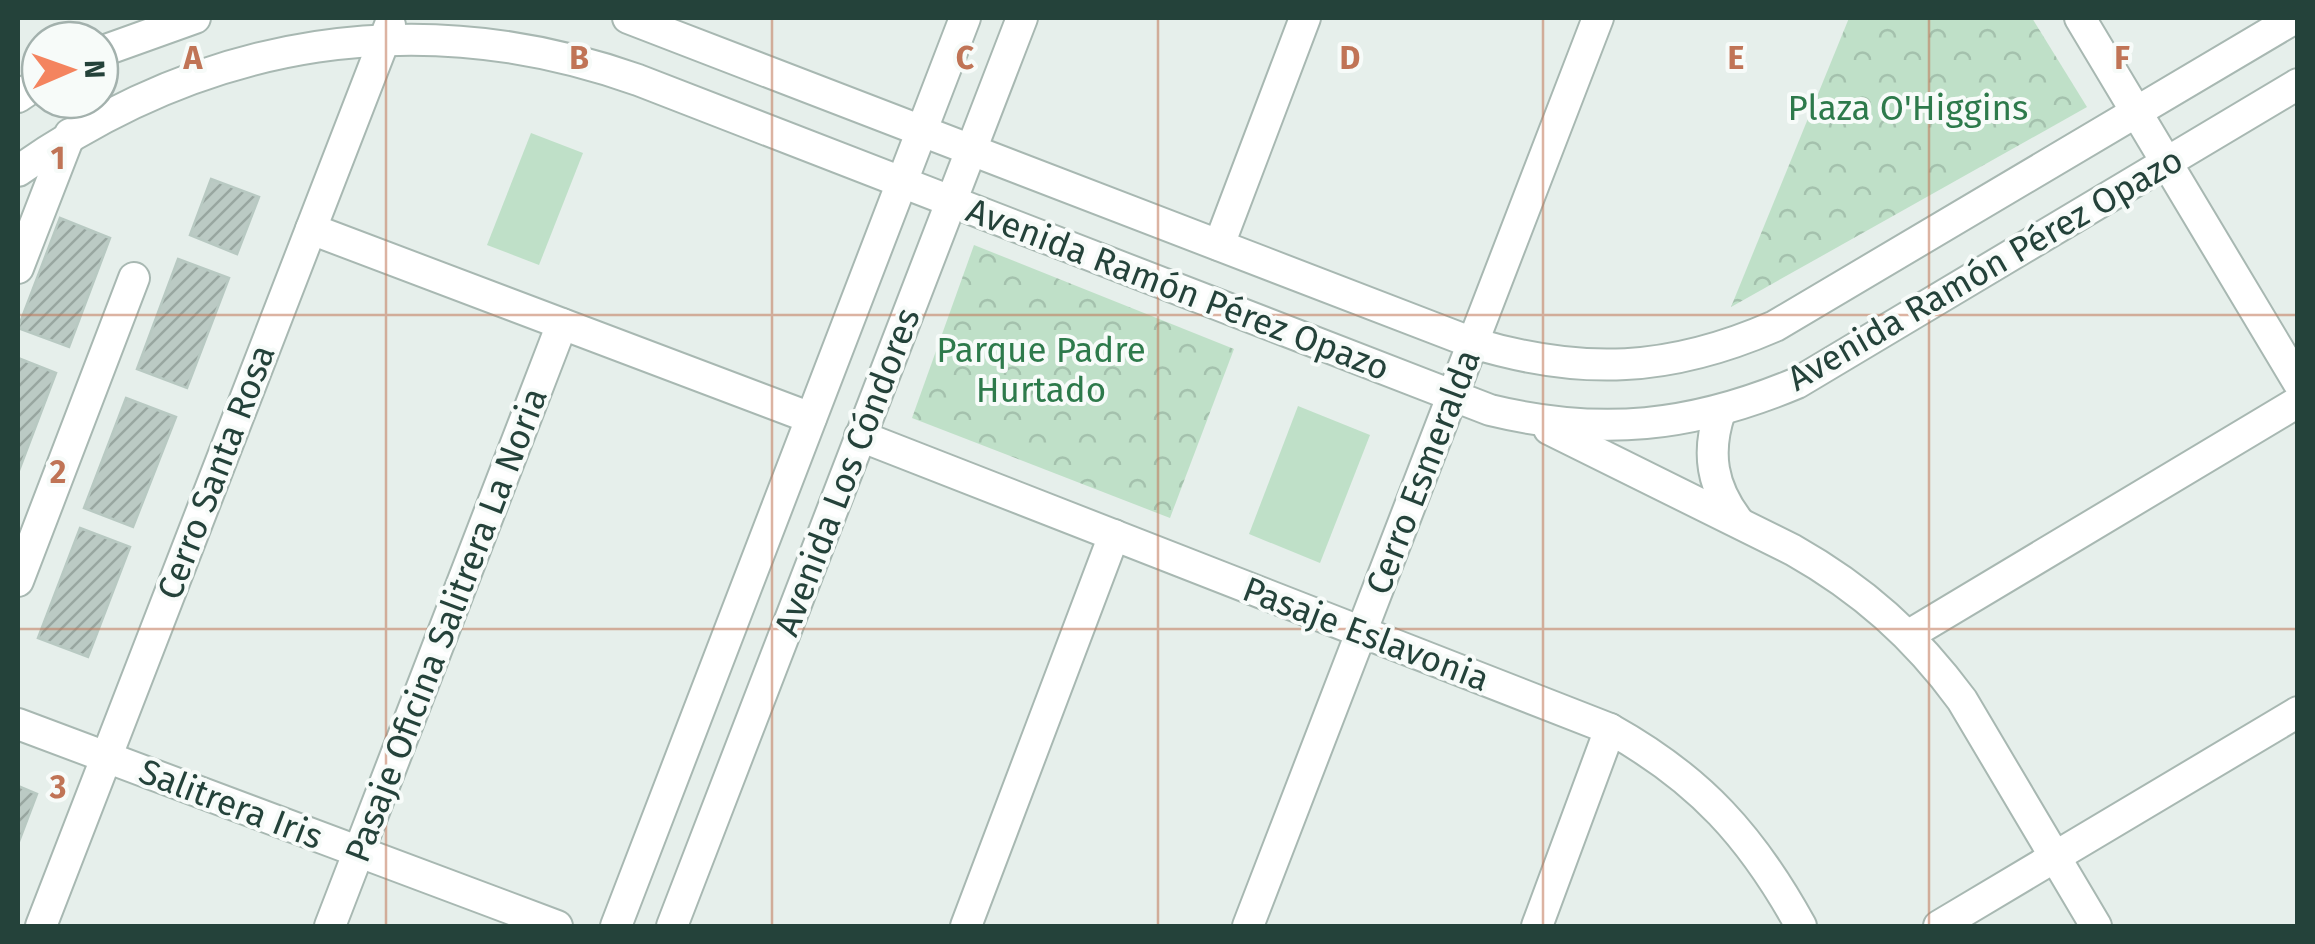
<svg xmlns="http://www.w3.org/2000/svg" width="2315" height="944" font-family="'Fira Sans',sans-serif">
  <defs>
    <pattern id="park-crowns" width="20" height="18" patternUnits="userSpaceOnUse" patternTransform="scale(2.5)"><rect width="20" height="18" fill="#bfe0c8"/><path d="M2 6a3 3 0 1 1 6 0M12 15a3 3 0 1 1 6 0" fill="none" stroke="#a4c1ad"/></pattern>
    <pattern id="building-hatch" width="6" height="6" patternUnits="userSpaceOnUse" patternTransform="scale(2.5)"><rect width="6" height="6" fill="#bbcac4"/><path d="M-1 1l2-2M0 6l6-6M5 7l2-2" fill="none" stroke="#98a6a0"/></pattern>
  </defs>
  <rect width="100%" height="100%" fill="#e6efeb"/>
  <!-- park -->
  <g fill="url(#park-crowns)">
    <polygon points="1849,18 2032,18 2087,107 1731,307"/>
    <polygon points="974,245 1234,349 1170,518 912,418"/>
  </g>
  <!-- garden -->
  <g fill="#bfe0c8">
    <polygon points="531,133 583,153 539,265 487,245"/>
    <polygon points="1298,406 1370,435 1320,563 1249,534"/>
  </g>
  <!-- building -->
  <g fill="url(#building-hatch)" stroke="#b8c9c2" stroke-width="2.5">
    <polygon points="211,179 259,197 237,254 190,235"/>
    <polygon points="60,218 110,238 69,347 18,328"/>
    <polygon points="178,259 229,278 187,388 137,369"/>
    <polygon points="18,358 56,373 18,473"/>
    <polygon points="126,398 176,417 133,527 84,508"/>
    <polygon points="80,528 130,547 88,657 38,638"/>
    <polygon points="18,786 37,794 18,844"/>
  </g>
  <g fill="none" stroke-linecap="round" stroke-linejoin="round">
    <defs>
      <g id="minor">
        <path d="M628 18 1473 343C1582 376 1670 372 1775 326L2295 18"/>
        <polyline points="2080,18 2298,382"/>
        <polyline points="100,52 195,18"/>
        <polyline points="18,97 40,82"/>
        <path d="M18 171C206 38 420 3 638 80L1490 410C1601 437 1692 427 1797 383L2298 84"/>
        <polyline points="311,229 811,418"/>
        <polyline points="1219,245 1305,18"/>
        <polyline points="18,268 70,134"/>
        <path d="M1720 412C1706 453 1712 487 1738 521"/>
        <path d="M1549 429 1793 550C1862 589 1915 636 1962 700L2096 926"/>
        <path d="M860 436 1610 729C1700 779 1752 837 1801 926"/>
        <polyline points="18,581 134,278"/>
        <polyline points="1909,635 2298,402"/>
        <polyline points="18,724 557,926"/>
        <polyline points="41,926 390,25"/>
        <polyline points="330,926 562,324"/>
        <polyline points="616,926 965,18"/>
        <polyline points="672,926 1022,18"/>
        <polyline points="966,926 1114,535"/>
        <polyline points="1248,926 1598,18"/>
        <polyline points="1537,926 1610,729"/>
        <polyline points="1939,926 2298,712"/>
      </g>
    </defs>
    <!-- minor casing -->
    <use href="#minor" stroke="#a8b8b2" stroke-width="34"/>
    <!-- minor -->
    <use href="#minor" stroke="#fff" stroke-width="30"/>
  </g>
  <!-- grid -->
  <path fill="none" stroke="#c07456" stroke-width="2.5" stroke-opacity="0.55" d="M386 18V926M772 18V926M1158 18V926M1543 18V926M1929 18V926M18 315H2298M18 629H2298"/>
  <g text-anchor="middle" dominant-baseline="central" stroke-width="8" stroke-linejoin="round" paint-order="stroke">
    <!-- park labels -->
    <g font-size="35" fill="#2d7a4b" stroke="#f7fbf9">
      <text x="1908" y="108">Plaza O'Higgins</text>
      <text x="1041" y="350">Parque Padre<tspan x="1041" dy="40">Hurtado</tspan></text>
    </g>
    <!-- street labels -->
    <g font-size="35" fill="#24423a" stroke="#f7fbf9">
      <text transform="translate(1985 269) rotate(-30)">Avenida Ramón Pérez Opazo</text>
      <text transform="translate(1178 289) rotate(21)">Avenida Ramón Pérez Opazo</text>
      <text transform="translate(216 472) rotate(-69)">Cerro Santa Rosa</text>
      <text transform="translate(847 472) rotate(-69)">Avenida Los Cóndores</text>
      <text transform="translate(1423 472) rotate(-69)">Cerro Esmeralda</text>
      <text transform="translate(446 625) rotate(-69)">Pasaje Oficina Salitrera La Noria</text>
      <text transform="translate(1366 634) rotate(21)">Pasaje Eslavonia</text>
      <text transform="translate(231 804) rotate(21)">Salitrera Iris</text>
    </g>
  </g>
  <g font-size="32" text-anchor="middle" font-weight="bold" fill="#c07456" stroke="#f7fbf9" stroke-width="8" stroke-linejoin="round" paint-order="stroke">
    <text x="193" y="69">A</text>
    <text x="579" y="69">B</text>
    <text x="965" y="69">C</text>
    <text x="1350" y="69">D</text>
    <text x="1736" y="69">E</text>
    <text x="2122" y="69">F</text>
    <text x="58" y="169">1</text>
    <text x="58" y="483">2</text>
    <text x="58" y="798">3</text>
  </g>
  <!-- border -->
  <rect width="2315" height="944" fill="none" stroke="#24423a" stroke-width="40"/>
  <!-- north arrow -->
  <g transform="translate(70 70) rotate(88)"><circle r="48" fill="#f7fbf9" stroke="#a3b1ad" stroke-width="2.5"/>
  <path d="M0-8L18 38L0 25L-18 38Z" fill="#f4845f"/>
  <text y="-15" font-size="28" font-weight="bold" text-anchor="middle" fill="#24423a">N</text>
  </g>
</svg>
